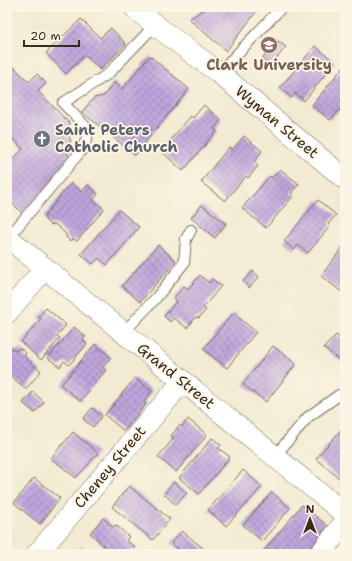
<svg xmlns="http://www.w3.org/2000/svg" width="352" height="561" font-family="'Shantell Sans',sans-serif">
  <defs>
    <pattern id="building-cross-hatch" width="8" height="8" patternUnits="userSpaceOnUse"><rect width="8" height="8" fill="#bea6dd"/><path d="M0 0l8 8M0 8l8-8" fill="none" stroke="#9c87b3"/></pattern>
  </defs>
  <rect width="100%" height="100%" fill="#fcf5e5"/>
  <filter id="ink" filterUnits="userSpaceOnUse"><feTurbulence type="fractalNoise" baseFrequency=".025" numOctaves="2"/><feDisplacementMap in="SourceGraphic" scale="8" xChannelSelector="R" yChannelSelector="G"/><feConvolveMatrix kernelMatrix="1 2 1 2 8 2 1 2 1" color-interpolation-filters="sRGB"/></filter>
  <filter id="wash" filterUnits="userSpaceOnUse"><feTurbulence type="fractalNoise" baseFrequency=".012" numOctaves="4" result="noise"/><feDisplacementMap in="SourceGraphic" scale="16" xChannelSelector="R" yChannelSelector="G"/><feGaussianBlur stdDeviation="0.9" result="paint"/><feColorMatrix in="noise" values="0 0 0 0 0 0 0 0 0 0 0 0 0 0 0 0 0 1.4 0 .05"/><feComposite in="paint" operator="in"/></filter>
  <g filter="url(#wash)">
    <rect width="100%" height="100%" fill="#f2ebd1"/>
    <g id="blocks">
      <!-- building -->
      <g fill="url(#building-cross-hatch)">
        <polygon points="207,7 260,7 226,51 189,19"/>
        <polygon points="81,19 100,38 111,28 126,44 100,70 85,55 66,74 46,53"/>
        <polygon points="278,41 286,47 270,66 262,59"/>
        <polygon points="315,46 335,62 304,101 295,93 292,98 280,88"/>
        <polygon points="150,56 189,89 135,155 82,112 94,98 104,96 114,82 122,89"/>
        <polygon points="345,65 345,107 341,111 339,110 330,120 312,105"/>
        <polygon points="13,66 29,82 37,74 46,83 38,91 70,124 63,131 70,138 71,148 67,155 74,161 22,213 7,198 7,165 23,149 7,133 7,72"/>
        <polygon points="204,105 221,120 214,129 217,131 183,171 161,151 191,116 193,118"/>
        <polygon points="244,136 262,151 254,162 258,166 248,178 246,176 225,201 201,182 229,147 232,150"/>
        <polygon points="280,169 299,184 291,193 294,195 266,228 242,208 270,176 272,178"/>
        <polygon points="71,183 82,192 88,185 98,194 93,200 104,209 77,241 74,239 70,241 66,237 66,234 55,224 50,225 46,221 44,216"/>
        <polygon points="318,200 336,215 328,224 330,226 308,253 298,245 294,250 284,241"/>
        <polygon points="202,205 226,224 215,238 191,218"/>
        <polygon points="119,210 139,227 107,265 99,258 93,264 81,254"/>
        <polygon points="345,244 345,290 343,293 321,276"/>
        <polygon points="158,245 176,261 140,302 122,286"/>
        <polygon points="253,271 259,277 249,288 243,281"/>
        <polygon points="200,275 209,283 212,279 221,286 203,308 206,310 199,318 196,317 187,328 174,318 170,322 164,316 177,301 174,298 184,286 188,289"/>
        <polygon points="46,308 66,325 57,336 60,338 41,360 21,342 41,319 38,317"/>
        <polygon points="233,313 256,332 227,368 203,349"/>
        <polygon points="74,327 85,336 83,340 87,344 69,365 64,361 60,367 48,358"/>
        <polygon points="345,331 345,365 324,348 336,335 340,338"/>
        <polygon points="95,344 111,357 103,367 106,370 80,401 61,385"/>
        <polygon points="273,346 296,364 266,402 243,384"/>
        <polygon points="12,348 16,351 20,348 26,353 24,356 41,371 26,389 7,373 7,354"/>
        <polygon points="135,378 152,391 144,402 146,404 124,431 105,415"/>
        <polygon points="33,392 44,402 35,413 23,403"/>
        <polygon points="92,408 102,416 93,427 83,419"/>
        <polygon points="188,419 207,435 176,472 158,457 174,438 171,436 180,425 182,427"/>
        <polygon points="345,425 345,483 316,459"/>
        <polygon points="73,432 98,453 76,478 51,458"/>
        <polygon points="212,438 221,445 218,448 230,457 199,494 179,478"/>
        <polygon points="243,470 262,487 226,526 208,510"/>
        <polygon points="34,478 60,498 40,524 14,503"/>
        <polygon points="174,482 187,493 176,505 164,494"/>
        <polygon points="129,486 170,519 153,540 112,507"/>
        <polygon points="272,492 290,508 262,541 243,525"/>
        <polygon points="302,505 328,526 305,554 261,554"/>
        <polygon points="103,518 113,527 116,525 129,537 126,540 135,547 128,554 113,554 90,533"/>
        <polygon points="182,531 210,554 184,554 171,543"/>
        <polygon points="80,547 89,554 74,554"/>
      </g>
    </g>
  </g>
  <g filter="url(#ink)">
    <use href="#blocks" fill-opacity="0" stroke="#7b6e5d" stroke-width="1"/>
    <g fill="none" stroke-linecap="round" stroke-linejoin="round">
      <defs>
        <g id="lane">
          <polyline points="219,73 282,7"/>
          <polyline points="8,238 81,151 87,138 87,128 63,103 108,74 155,25"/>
          <polyline points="123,333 156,298 184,263 186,239 191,230"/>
          <polyline points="274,457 308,417 339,395 345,397"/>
        </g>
        <g id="street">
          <polyline points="134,7 155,25 219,73 345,179"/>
          <polyline points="7,237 345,514"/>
          <polyline points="7,313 45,268"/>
          <polyline points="37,554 183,381"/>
          <polyline points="320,554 345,522"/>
        </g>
      </defs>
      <!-- lane casing -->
      <use href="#lane" stroke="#7b6e5d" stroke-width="12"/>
      <!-- street casing -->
      <use href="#street" stroke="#7b6e5d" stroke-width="22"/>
      <!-- lane -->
      <use href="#lane" stroke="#fff" stroke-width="10"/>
      <!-- street -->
      <use href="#street" stroke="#fff" stroke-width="21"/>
    </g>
  </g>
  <!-- icons -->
  <defs>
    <symbol id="university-disc" viewBox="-11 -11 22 22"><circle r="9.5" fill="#8d6e63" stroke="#fcf5e5"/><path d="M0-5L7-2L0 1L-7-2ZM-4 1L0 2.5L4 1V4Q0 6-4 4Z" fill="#fff"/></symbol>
    <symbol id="church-disc" viewBox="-11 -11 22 22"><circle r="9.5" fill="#6b7280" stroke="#fcf5e5"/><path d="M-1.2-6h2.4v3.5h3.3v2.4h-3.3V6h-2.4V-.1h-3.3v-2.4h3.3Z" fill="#fff"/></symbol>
  </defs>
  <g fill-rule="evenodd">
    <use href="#university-disc" x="259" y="35" width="20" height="20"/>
    <use href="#church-disc" x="32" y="129" width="20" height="20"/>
  </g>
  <g text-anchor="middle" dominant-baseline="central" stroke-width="3.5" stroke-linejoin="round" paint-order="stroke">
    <!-- education labels -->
    <g font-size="15" font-weight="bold" fill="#785e54" stroke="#fcf5e5">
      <text x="269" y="65">Clark University</text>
    </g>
    <!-- street labels -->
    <g font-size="15" fill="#3b2a1e" stroke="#fcf5e5">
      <text transform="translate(277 122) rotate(40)">Wyman Street</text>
      <text transform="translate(176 376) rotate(39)">Grand Street</text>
      <text transform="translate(110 467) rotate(-50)">Cheney Street</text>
    </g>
    <!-- worship labels -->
    <g font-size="15" font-weight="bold" fill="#5b616d" stroke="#fcf5e5" text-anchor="start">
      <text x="55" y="130">Saint Peters<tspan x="55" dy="17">Catholic Church</tspan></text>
    </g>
  </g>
  <!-- margin -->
  <rect width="352" height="561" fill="none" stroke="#fcf5e5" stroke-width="24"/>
  <!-- north arrow -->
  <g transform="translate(310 519)" stroke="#fcf5e5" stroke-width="3" paint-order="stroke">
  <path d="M0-3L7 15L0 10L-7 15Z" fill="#3b2a1e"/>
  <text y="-6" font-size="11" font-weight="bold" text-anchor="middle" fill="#3b2a1e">N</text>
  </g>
  <!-- scale -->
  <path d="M24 40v6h55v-6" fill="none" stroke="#3b2a1e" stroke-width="2"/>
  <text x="30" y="40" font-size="12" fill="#3b2a1e" stroke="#fcf5e5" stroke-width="3" paint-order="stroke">20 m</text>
</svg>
